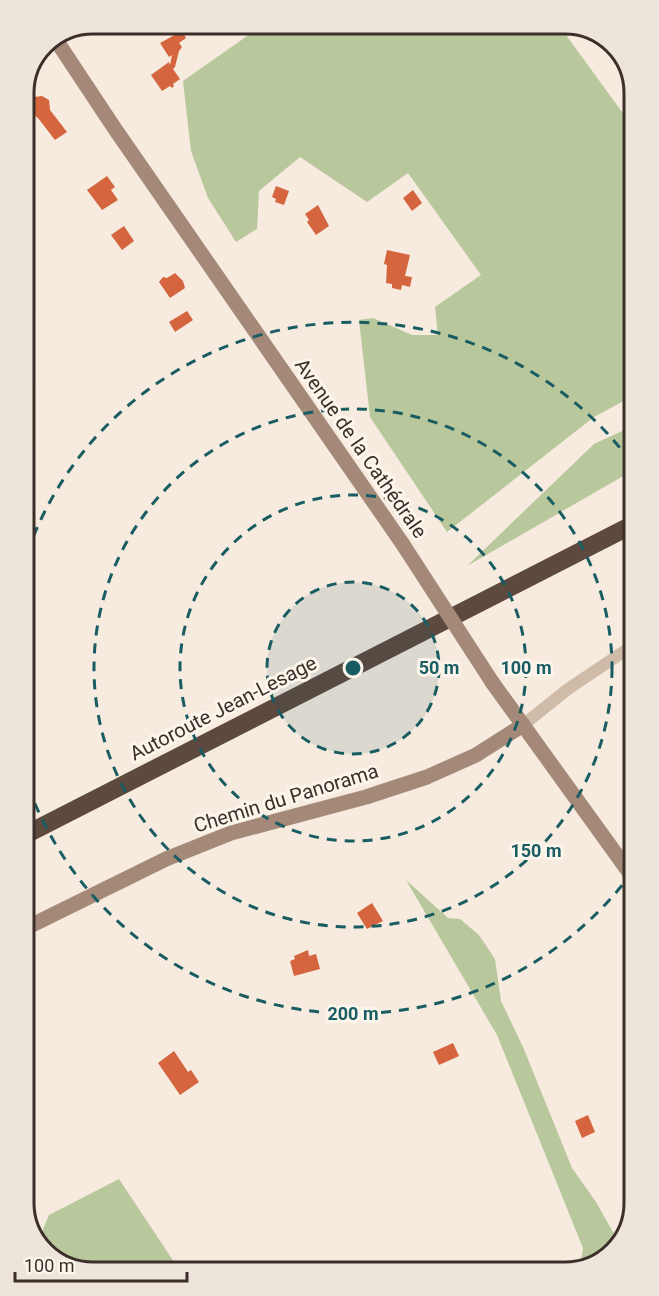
<svg xmlns="http://www.w3.org/2000/svg" width="659" height="1296" font-family="Roboto,sans-serif">
  <rect width="100%" height="100%" fill="#f6ebde"/>
  <!-- green -->
  <g fill="#b8c79c">
    <polygon points="264,24 558,24 630,123 631,397 594,417 447,532 370,417 359,320 373,318 412,335 438,335 435,307 481,275 408,173 367,202 300,157 259,191 257,229 236,242 208,198 191,151 183,81"/>
    <polygon points="631,427 632,471 467,566 594,444"/>
    <polygon points="406,880 448,918 460,919 479,935 495,959 501,1001 523,1047 572,1168 596,1202 618,1241 624,1239 592,1267 538,1267 553,1261 580,1266 583,1248 497,1035"/>
    <polygon points="119,1179 180,1271 89,1272 51,1258 38,1241 49,1215"/>
  </g>
  <!-- building -->
  <g fill="#d4653e">
    <polygon points="182,31 186,38 179,43 182,47 179,51 175,67 173,69 180,79 173,84 174,86 172,88 170,86 162,91 151,75 169,62 170,65 172,55 169,57 160,43"/>
    <polygon points="42,96 49,100 50,110 67,132 55,140 38,118 31,113 29,105 34,97"/>
    <polygon points="107,176 115,187 111,190 118,200 102,210 87,190"/>
    <polygon points="276,186 289,191 284,205 275,202 276,199 272,197"/>
    <polygon points="413,190 422,203 412,211 403,198"/>
    <polygon points="318,205 329,226 316,235 307,222 309,220 305,214"/>
    <polygon points="124,226 134,241 122,250 111,235"/>
    <polygon points="387,250 410,255 405,276 412,277 410,287 402,285 401,290 392,288 392,284 386,283 387,265 384,264"/>
    <polygon points="175,273 183,281 185,288 170,298 159,282 163,277 167,278"/>
    <polygon points="187,311 193,320 175,332 169,322"/>
    <polygon points="372,903 383,921 367,929 357,913"/>
    <polygon points="308,950 309,956 316,954 320,969 294,976 290,961 295,959 294,956"/>
    <polygon points="453,1043 459,1056 439,1065 433,1052"/>
    <polygon points="174,1051 188,1072 191,1070 199,1082 180,1095 158,1063"/>
    <polygon points="588,1115 595,1132 582,1138 575,1121"/>
  </g>
  <g fill="none" stroke-linecap="round" stroke-linejoin="round">
    <!-- street -->
    <polyline stroke="#d0bba8" stroke-width="12" points="523,725 568,689 632,646"/>
    <!-- secondary -->
    <g stroke="#a48979" stroke-width="15">
      <polyline points="56,40 115,129 402,543"/>
      <polyline points="492,682 634,879"/>
      <polyline points="28,927 166,859 231,833 366,797 427,777 476,755 523,725"/>
    </g>
    <!-- highway -->
    <polyline stroke="#5e493f" stroke-width="18" points="27,834 632,525"/>
    <!-- secondary-bridge -->
    <polyline stroke="#a48979" stroke-width="15" points="402,543 492,682"/>
  </g>
  <!-- distance rings -->
  <circle cx="353" cy="668" r="86" fill="#195d63" fill-opacity=".12"/>
  <g fill="none" stroke="#195d63" stroke-width="3" stroke-dasharray="10 8">
    <circle cx="353" cy="668" r="86"/>
    <circle cx="353" cy="668" r="173"/>
    <circle cx="353" cy="668" r="259"/>
    <path d="M633 871A346 346 0 0 1 28 786M27 553A346 346 0 0 1 631 462"/>
  </g>
  <g text-anchor="middle" dominant-baseline="central" stroke-width="6" stroke-linejoin="round" paint-order="stroke">
    <!-- street labels -->
    <g font-size="20" fill="#3c2f29" stroke="#fcf5ec">
      <text transform="translate(361 448) rotate(55)">Avenue de la Cathédrale</text>
      <text transform="translate(223 708) rotate(-27)">Autoroute Jean-Lesage</text>
      <text transform="translate(286 798) rotate(-17)">Chemin du Panorama</text>
    </g>
  </g>
  <!-- crop -->
  <path d="M0 0H659V1296H0ZM93 34H565A59 59 0 0 1 624 93V1203A59 59 0 0 1 565 1262H93A59 59 0 0 1 34 1203V93A59 59 0 0 1 93 34Z" fill="#ede5dc" fill-rule="evenodd"/>
  <path fill="none" stroke="#3c2f29" stroke-width="3" d="M93 34H565A59 59 0 0 1 624 93V1203A59 59 0 0 1 565 1262H93A59 59 0 0 1 34 1203V93A59 59 0 0 1 93 34Z"/>
  <circle cx="353" cy="668" r="9" fill="#195d63" stroke="#fcf5ec" stroke-width="3"/>
  <g font-size="18" text-anchor="middle" font-weight="bold" fill="#195d63" stroke="#fcf5ec" stroke-width="6" stroke-linejoin="round" paint-order="stroke">
    <text x="439" y="674">50 m</text>
    <text x="526" y="674">100 m</text>
    <text x="536" y="857">150 m</text>
    <text x="353" y="1020">200 m</text>
  </g>
  <!-- scale -->
  <path d="M15 1272v9h172v-9" fill="none" stroke="#3c2f29" stroke-width="3"/>
  <text x="24" y="1272" font-size="18" fill="#3c2f29" stroke="#fcf5ec" stroke-width="4.5" paint-order="stroke">100 m</text>
</svg>
